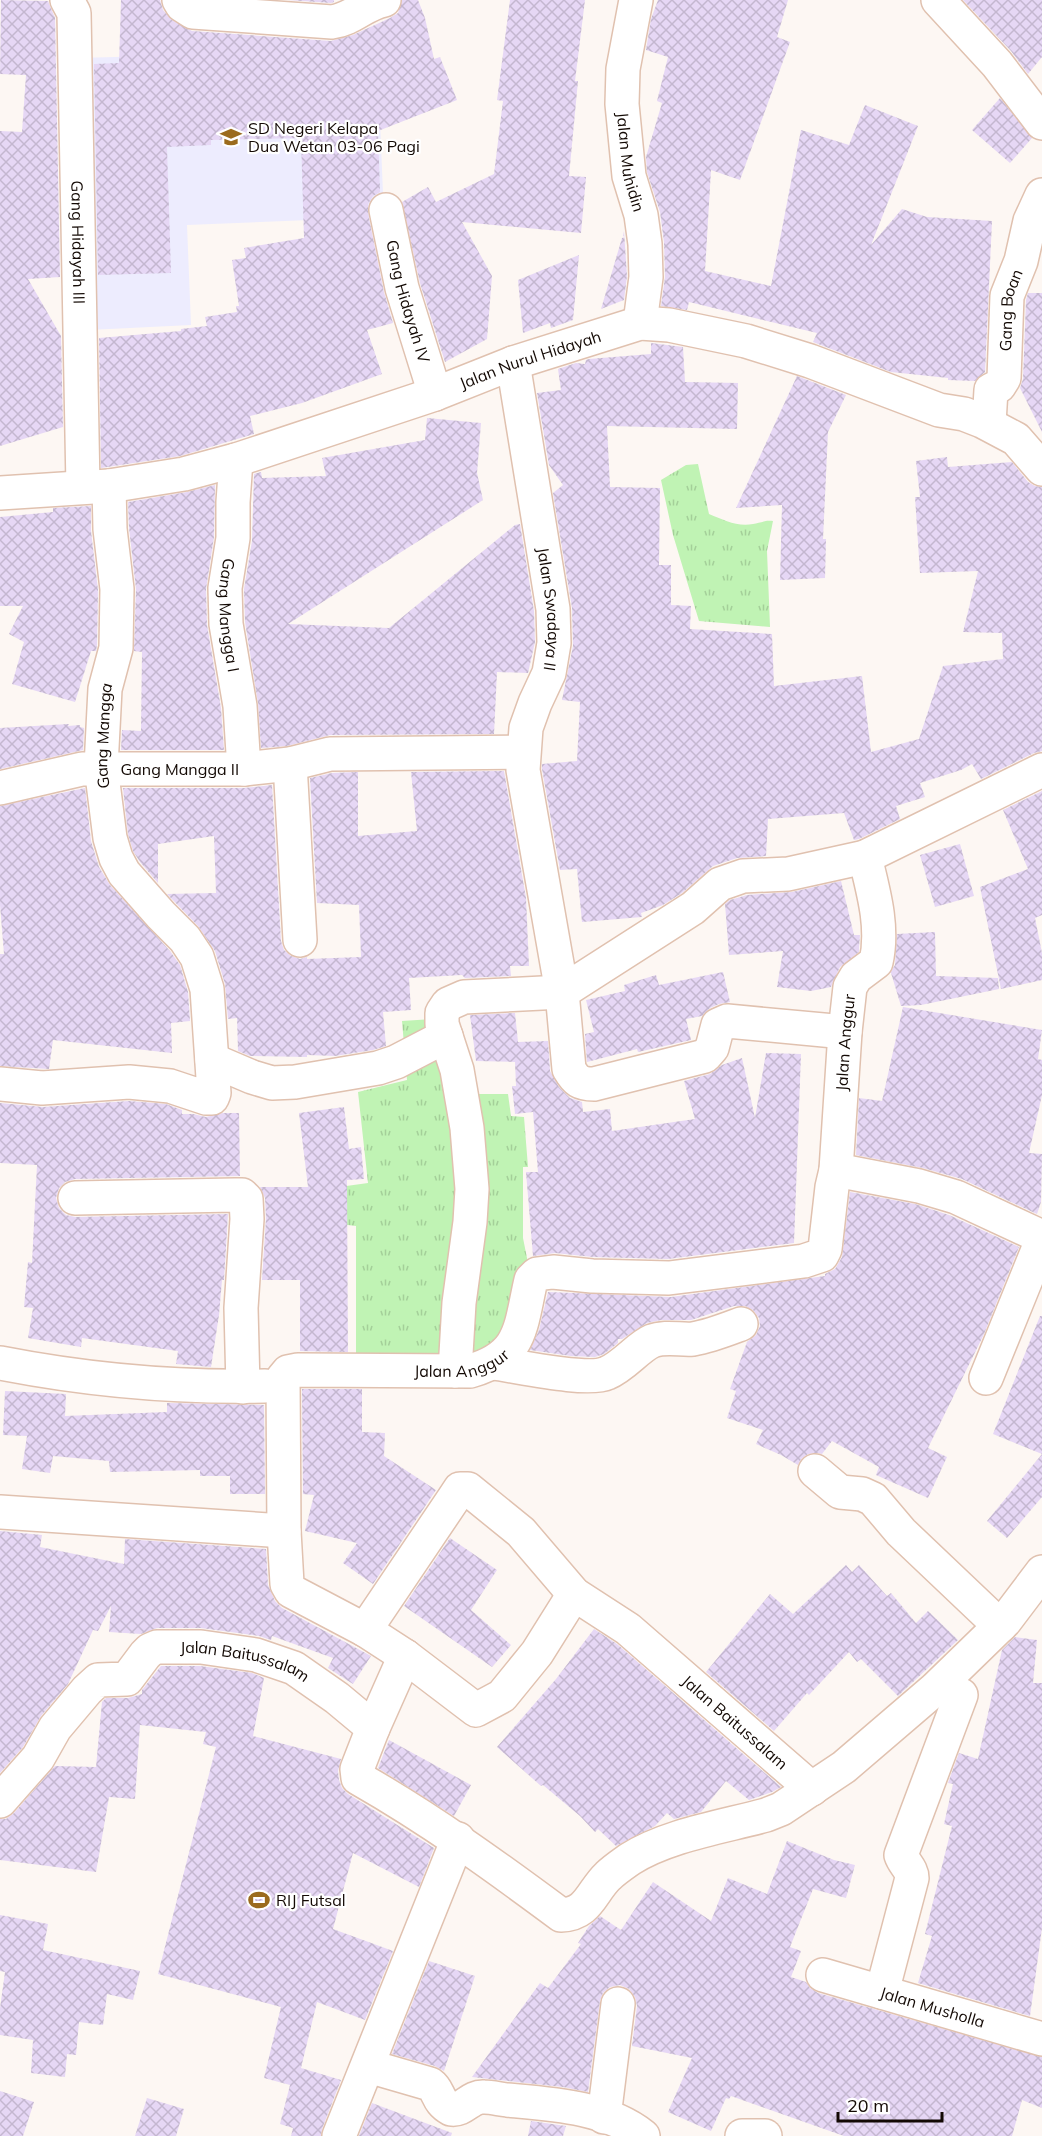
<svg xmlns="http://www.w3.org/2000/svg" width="1042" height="2136" font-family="Mulish,sans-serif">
  <defs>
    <pattern id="grass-tufts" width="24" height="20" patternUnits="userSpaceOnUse" patternTransform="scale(1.5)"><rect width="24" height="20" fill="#c0f3b4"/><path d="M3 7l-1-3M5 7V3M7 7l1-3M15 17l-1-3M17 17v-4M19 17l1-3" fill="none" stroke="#a4cf99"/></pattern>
    <pattern id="building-cross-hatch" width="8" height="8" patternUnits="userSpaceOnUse" patternTransform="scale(1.5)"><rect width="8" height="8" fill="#e6d7f5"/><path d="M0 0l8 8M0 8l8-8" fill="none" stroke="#c4b7d0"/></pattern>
  </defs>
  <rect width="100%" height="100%" fill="#fdf7f3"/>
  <!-- education -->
  <polygon fill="#edecfe" points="377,50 384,217 187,225 191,325 89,330 77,58"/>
  <!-- grass -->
  <g fill="url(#grass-tufts)">
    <path d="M698 464 709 514C724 520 737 527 753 524 760 523 765 520 773 521L767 551 770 627 699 621 673 535 661 480 686 465Z"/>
    <polygon points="448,1018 468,1094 508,1094 511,1116 524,1117 528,1167 523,1167 523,1238 529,1268 514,1320 477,1359 356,1359 356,1226 331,1223 332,1188 368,1183 358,1092 407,1080 402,1021"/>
  </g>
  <!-- building -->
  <g fill="url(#building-cross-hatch)">
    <polygon points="1,0 48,1 55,18 60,277 28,279 61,336 63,427 0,446 0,131 22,132 26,75 0,74"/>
    <polygon points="121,0 160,0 163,10 172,20 192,31 331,41 353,35 390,18 398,13 402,0 418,0 425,18 434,59 440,57 457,100 378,131 380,192 373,196 368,204 368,213 384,292 393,323 367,330 382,374 302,403 250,416 254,434 180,456 101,468 99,338 181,331 181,329 207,326 205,317 237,312 236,306 239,306 232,260 246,258 244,248 304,238 301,138 211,140 211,145 167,147 171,273 98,275 94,64 119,63"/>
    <polygon points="288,0 334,0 334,2 331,3"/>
    <polygon points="510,0 585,0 575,81 578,81 569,176 586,177 581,233 462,222 492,276 487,339 445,362 420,283 402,202 428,187 436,202 494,174 503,101 497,100"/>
    <polygon points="658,0 788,0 777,37 790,42 740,180 711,170 705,271 771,286 801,130 849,145 865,105 918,126 871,245 902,209 927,217 992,221 985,372 975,381 948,380 948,378 891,372 813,342 817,333 689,302 687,310 661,306 665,277 664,242 660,212 647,172 646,157 662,103 657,101 668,57 646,50 651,19"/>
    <polygon points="963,0 1042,0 1042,57 1028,74 1011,51"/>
    <polygon points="1000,98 1032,138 1010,163 972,130"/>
    <polygon points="624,231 627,276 624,300 601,309 622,238 625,237 623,236"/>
    <polygon points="579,255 573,320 551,328 550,323 523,333 518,280"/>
    <polygon points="1028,293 1042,293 1042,432 1020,388 1023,379 1026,300"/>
    <polygon points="651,343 683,347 685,382 738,383 737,429 607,426 610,487 660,488 659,565 671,565 671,605 691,606 690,629 772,634 774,686 862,676 871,752 919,739 943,666 1003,659 1002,633 963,632 978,571 920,573 915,497 920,497 916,461 947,457 948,467 1012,462 1028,482 1035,486 1042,487 1042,751 1034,753 981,779 972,764 961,770 920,783 925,797 896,806 900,819 859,839 854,840 844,813 768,819 766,856 737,858 713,866 682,893 663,905 641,913 642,917 582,922 577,869 560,870 542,769 542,764 577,761 580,702 562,700 573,646 572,608 553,493 563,485 549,465 537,393 561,390 558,369 576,363 585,364 586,360 589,359 651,354"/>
    <polygon points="797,376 846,395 828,432 823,539 826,539 825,578 780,580 782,505 736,508"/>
    <polygon points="427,418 481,423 477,473 483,500 288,624 389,628 515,525 520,524 534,611 535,642 528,673 497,672 494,734 330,735 287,746 261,748 258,703 245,622 244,589 252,541 254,474 261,472 262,478 326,476 322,458 425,440"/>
    <polygon points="215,485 214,537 206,589 207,625 221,708 224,750 121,750 122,730 141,731 142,652 134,651 136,589 129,528 128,502 187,492"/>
    <polygon points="91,506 91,531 98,590 97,645 96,651 91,651 75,702 12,684 24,642 9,634 23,606 0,606 0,517 53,512 53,508"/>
    <polygon points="69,724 68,726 80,725 80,727 84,728 83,750 0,769 0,728"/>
    <polygon points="504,771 526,898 529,966 510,966 511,976 465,978 462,975 409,978 411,1010 383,1012 386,1046 373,1050 335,1056 307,1055 307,1057 250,1056 238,1051 237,1018 228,1019 225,984 215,951 198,926 167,894 216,893 214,836 158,844 158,883 140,862 133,851 128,834 123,788 244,788 272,785 281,941 284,950 291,956 300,959 307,957 307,959 361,957 359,905 317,903 310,778 332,773 358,772 358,836 417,831 411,772"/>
    <polygon points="85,788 91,841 99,867 110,885 170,951 180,965 188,992 190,1021 171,1023 172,1053 53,1040 49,1069 0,1066 0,954 4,954 0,905 0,806"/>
    <polygon points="1042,791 1042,915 1035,918 1042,953 1042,980 1001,989 980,887 1028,869 1003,810"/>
    <polygon points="960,844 974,896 935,907 920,855"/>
    <polygon points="841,881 854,935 860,935 859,947 859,952 840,967 831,987 811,991 777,987 783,951 729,955 725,904 730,900 747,895 792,892"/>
    <polygon points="935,932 936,976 998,978 999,989 921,1005 901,1006 891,973 890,973 895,965 897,934"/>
    <polygon points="723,972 730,1002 719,1004 710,1008 702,1016 686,1019 691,1040 638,1052 637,1049 587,1062 585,1034 594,1032 586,1000 625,991 624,985 656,975 659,985"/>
    <polygon points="903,1007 1042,1030 1038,1059 1042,1060 1042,1095 1029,1153 1042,1154 1041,1202 1037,1214 962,1179 923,1168 856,1155 859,1098 882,1101"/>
    <polygon points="515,1013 518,1042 548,1041 550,1071 559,1087 570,1098 582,1102 583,1112 610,1109 612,1131 695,1119 684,1081 710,1074 722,1065 742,1058 755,1118 766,1053 801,1054 794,1243 668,1259 593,1257 555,1253 533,1256 526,1172 538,1172 533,1112 515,1114 512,1086 516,1086 515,1062 476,1061 470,1015"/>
    <polygon points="129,1101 166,1104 182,1110 182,1114 193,1114 206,1117 223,1113 239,1113 240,1176 75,1179 65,1182 59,1188 56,1198 59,1208 66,1215 75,1217 228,1214 224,1280 222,1280 219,1315 211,1367 176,1364 178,1351 82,1338 81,1347 28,1338 33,1308 24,1307 28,1262 32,1263 37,1165 0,1163 0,1103 43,1107"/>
    <polygon points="344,1107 349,1149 361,1147 364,1179 347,1180 348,1352 300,1351 300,1280 262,1280 266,1218 265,1198 260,1187 308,1187 299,1113"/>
    <polygon points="850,1192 915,1204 949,1215 1019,1247 984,1334 928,1448 947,1457 928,1498 876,1475 879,1467 832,1441 822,1454 818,1453 808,1454 801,1459 798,1465 781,1455 756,1444 763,1430 727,1418 736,1391 730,1389 747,1342 756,1335 760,1326 759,1318 753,1310 745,1306 734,1306 691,1320 661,1320 647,1323 622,1339 618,1339 618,1343 604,1354 595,1357 571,1356 530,1350 539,1330 548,1292 671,1297 825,1276 825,1274 835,1269 842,1257"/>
    <polygon points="1040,1316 1042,1316 1042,1454 993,1434"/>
    <polygon points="302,1389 362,1389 362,1432 385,1433 384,1456 436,1490 373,1584 343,1563 357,1543 305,1531 314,1495 303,1494"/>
    <polygon points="5,1391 66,1394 65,1416 167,1412 167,1403 264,1405 265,1494 230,1494 230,1476 200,1476 200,1470 110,1472 109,1461 53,1456 50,1473 22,1469 27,1436 3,1435"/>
    <polygon points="1042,1454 1042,1497 1007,1538 987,1521"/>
    <polygon points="0,1531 42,1535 40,1547 124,1564 125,1539 266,1549 268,1585 275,1601 282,1608 371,1656 353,1684 328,1668 333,1658 272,1636 271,1640 259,1636 201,1628 157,1628 141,1634 109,1632 111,1606 98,1631 93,1630 68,1684 41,1716 23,1747 0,1773"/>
    <polygon points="450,1538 497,1570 471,1610 511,1645 492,1667 404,1606"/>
    <polygon points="846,1565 852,1572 859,1565 887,1596 891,1593 916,1623 928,1611 958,1640 898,1696 861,1659 857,1662 849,1652 809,1695 807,1693 774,1731 706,1672 770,1594 793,1614"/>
    <polygon points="594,1629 617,1644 781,1787 772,1792 749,1800 726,1781 701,1812 674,1819 667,1813 655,1826 616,1846 598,1829 595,1832 580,1816 543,1785 541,1786 497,1747 556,1679"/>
    <polygon points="1015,1637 1037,1640 1033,1683 1042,1683 1042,1928 1030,2016 918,1983 932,1936 925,1934 952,1826 944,1824 953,1784 948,1783 959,1753 978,1759 1002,1650"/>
    <polygon points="161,1666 200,1666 252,1673 264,1678 253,1736 341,1759 338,1771 339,1780 342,1788 348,1794 434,1848 419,1887 353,1853 333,1929 393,1951 365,2020 317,2002 301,2068 341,2080 322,2129 321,2136 291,2136 293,2128 280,2124 290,2085 264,2078 281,2007 158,1974 216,1747 203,1744 206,1732 140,1725 135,1799 109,1797 96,1872 0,1860 0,1819 6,1819 14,1813 55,1766 96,1767 102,1702 106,1698 128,1698 142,1694 142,1690"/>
    <polygon points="389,1740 471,1785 454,1816 378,1768"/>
    <polygon points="787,1841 834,1860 855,1865 846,1898 813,1889 790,1947 801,1951 791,1977 806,1982 810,1988 818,1993 1042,2057 1042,2108 1022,2100 1012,2136 844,2136 731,2096 729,2099 726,2098 711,2131 668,2112 692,2058 632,2046 637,2006 635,1997 629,1989 620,1985 610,1987 603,1993 600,2001 588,2092 563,2087 472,2077 540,1983 548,1988 581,1944 578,1943 589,1926 600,1916 621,1930 653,1882 711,1921 728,1878 767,1894"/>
    <polygon points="0,1915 48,1924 43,1950 140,1971 133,2000 107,1994 103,2025 79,2022 76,2055 67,2054 65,2077 31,2073 33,2040 0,2035 0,2008 5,1972 0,1971"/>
    <polygon points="429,1961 475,1976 444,2071 435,2066 392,2054"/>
    <polygon points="0,2091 34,2102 23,2136 0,2136"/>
    <polygon points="147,2098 184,2109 176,2136 135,2136"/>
    <polygon points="372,2103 452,2133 451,2136 359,2136"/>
    <polygon points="531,2121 566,2126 563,2136 528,2136"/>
  </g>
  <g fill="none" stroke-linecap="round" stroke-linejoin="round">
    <defs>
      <g id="minor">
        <path id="s1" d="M67 0 74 13 83 487"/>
        <path d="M179 0 182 5 193 12 332 22C353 19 364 4 384 0"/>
        <path id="s2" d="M636 0 623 69 622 104 629 176 641 215 645 244 646 277 640 323"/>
        <polyline points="938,0 997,64 1042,123"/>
        <path id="s3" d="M386 210 402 288 435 394"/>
        <path id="s4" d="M513 363 553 609 554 643 549 673 535 703 526 728 523 770 562 992 569 1069C576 1081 580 1084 594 1084L705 1056 712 1048 718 1025 727 1021 845 1032"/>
        <path id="s5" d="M989 423 991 390 999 386 1004 378 1007 296 1021 261 1030 221 1042 195"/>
        <path id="s6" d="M236 460 233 502V538L225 588 226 624 240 706 244 769"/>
        <polyline points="290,764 300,940"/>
        <path id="s7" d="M0 788 82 769H244L290 764 330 754 523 752"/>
        <polyline points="212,1060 252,1077 272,1083 295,1082 378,1068 396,1062 446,1036"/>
        <path id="s8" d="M0 1084 42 1088 129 1082 170 1086 206 1098H212L214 1093 207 989 197 957 185 939 161 915 124 873 116 858 110 838 101 767 105 689 116 648 117 589 110 529 109 486"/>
        <polyline points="836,1170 919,1186 956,1197 1042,1237"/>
        <polyline points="75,1198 235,1195 242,1195 246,1199 247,1219 241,1308 243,1387"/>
        <path d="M0 1363C87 1380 176 1388 265 1386"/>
        <path d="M493 1363C517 1366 588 1382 607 1373 624 1366 638 1347 652 1341 665 1336 680 1340 693 1339 710 1336 725 1330 741 1324"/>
        <polyline points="455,1371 459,1303 470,1222 472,1189 467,1128 457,1070 442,1024 442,1013 448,1004 464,997 562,992 693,908 720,884 743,876 788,874 865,857 1042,770"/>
        <polyline points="986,1378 1042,1240"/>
        <polyline points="815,1471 840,1492 862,1494 873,1499 901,1532 1000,1626"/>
        <polyline points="0,1512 284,1531"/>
        <path id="s9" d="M574 1594 537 1653 502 1696 476 1710 405 1656 365 1630 291 1591 287 1584 284 1531 283 1378 288 1372 298 1370 470 1371C523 1356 520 1327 531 1280L537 1274 553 1272 592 1276 669 1278 804 1261 822 1255 825 1249 832 1187 836 1170 845 1032 850 987 856 977 876 962C884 927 873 890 865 857"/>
        <path id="s10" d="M365 1630 454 1498 460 1489H468L521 1532 574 1594 628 1629 812 1789"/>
        <polyline points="373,1728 405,1656"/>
        <path id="s11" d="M0 1801 38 1758 55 1728 87 1690 98 1680 127 1679 145 1655 150 1650 157 1647H201L256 1655 294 1668 337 1698 373 1728 357 1769 358 1778C430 1819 495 1866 561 1915 589 1914 591 1892 608 1876 614 1870 623 1864 630 1859 668 1835 722 1827 766 1815L781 1809 844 1767 935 1689 1005 1621 1042 1572"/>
        <path id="s12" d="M823 1975 1042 2039"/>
        <path d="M882 1992 912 1878C912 1869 904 1864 901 1855L961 1695"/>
        <path d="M368 2066 430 2084C440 2091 436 2101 451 2109 464 2111 470 2096 484 2097 491 2097 499 2099 507 2100 552 2104 607 2107 643 2136"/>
        <polyline points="604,2117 618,2004"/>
        <polyline points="339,2136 458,1839"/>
        <polyline points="742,2136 765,2136"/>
      </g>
      <g id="tertiary">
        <path id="s13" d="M0 493 109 486 184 474 236 460 435 394 513 363 640 323 669 325 746 341 810 361 939 410 964 414 982 421 1016 439 1042 469"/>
      </g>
    </defs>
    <!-- minor casing -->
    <use href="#minor" stroke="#e0c1af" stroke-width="36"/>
    <!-- tertiary casing -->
    <use href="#tertiary" stroke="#e0c1af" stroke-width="36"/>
    <!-- minor -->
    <use href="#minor" stroke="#fff" stroke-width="33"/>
    <!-- tertiary -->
    <use href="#tertiary" stroke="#fff" stroke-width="33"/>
  </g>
  <!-- icons -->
  <defs>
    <symbol id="school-bare" viewBox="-9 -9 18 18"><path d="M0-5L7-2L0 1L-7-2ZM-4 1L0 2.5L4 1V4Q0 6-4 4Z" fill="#9b6b1d" stroke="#fff" stroke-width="2.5" paint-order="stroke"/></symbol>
    <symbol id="stadium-bare" viewBox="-9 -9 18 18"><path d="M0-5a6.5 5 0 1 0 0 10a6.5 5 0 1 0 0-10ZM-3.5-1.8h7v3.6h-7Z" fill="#9b6b1d" stroke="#fff" stroke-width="2.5" paint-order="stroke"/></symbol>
  </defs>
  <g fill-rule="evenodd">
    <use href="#school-bare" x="216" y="122" width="30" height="30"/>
    <use href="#stadium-bare" x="244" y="1885" width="30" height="30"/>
  </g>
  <g text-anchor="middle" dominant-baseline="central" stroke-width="4.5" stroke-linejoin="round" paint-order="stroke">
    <!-- poi labels -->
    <g font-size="16" fill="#130904" stroke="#fff" text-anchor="start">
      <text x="248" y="128">SD Negeri Kelapa<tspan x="248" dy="18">Dua Wetan 03-06 Pagi</tspan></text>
      <text x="276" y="1900">RIJ Futsal</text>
    </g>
    <!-- street labels -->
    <g font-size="16" fill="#130904" stroke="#fff">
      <text stroke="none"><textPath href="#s2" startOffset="164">Jalan Muhidin</textPath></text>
      <text stroke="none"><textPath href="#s1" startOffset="244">Gang Hidayah III</textPath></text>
      <text stroke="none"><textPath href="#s3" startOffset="94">Gang Hidayah IV</textPath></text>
      <text stroke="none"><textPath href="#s5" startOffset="120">Gang Boan</textPath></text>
      <text stroke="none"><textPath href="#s13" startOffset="550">Jalan Nurul Hidayah</textPath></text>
      <text stroke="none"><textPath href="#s4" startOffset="249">Jalan Swadaya II</textPath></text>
      <text stroke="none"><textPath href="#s6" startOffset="156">Gang Mangga I</textPath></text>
      <text stroke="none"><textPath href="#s8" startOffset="610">Gang Mangga</textPath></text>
      <text stroke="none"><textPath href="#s7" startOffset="182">Gang Mangga II</textPath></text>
      <text stroke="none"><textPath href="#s9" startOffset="1408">Jalan Anggur</textPath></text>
      <text stroke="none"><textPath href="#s9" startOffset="772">Jalan Anggur</textPath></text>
      <text stroke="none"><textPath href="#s11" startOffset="320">Jalan Baitussalam</textPath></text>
      <text stroke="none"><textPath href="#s10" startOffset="534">Jalan Baitussalam</textPath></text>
      <text stroke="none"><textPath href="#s12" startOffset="114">Jalan Musholla</textPath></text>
    </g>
  </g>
  <!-- scale -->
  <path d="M838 2112v9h104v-9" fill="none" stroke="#130904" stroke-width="3"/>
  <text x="847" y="2112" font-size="18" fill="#130904" stroke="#ffffff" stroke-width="4.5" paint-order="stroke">20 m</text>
</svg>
